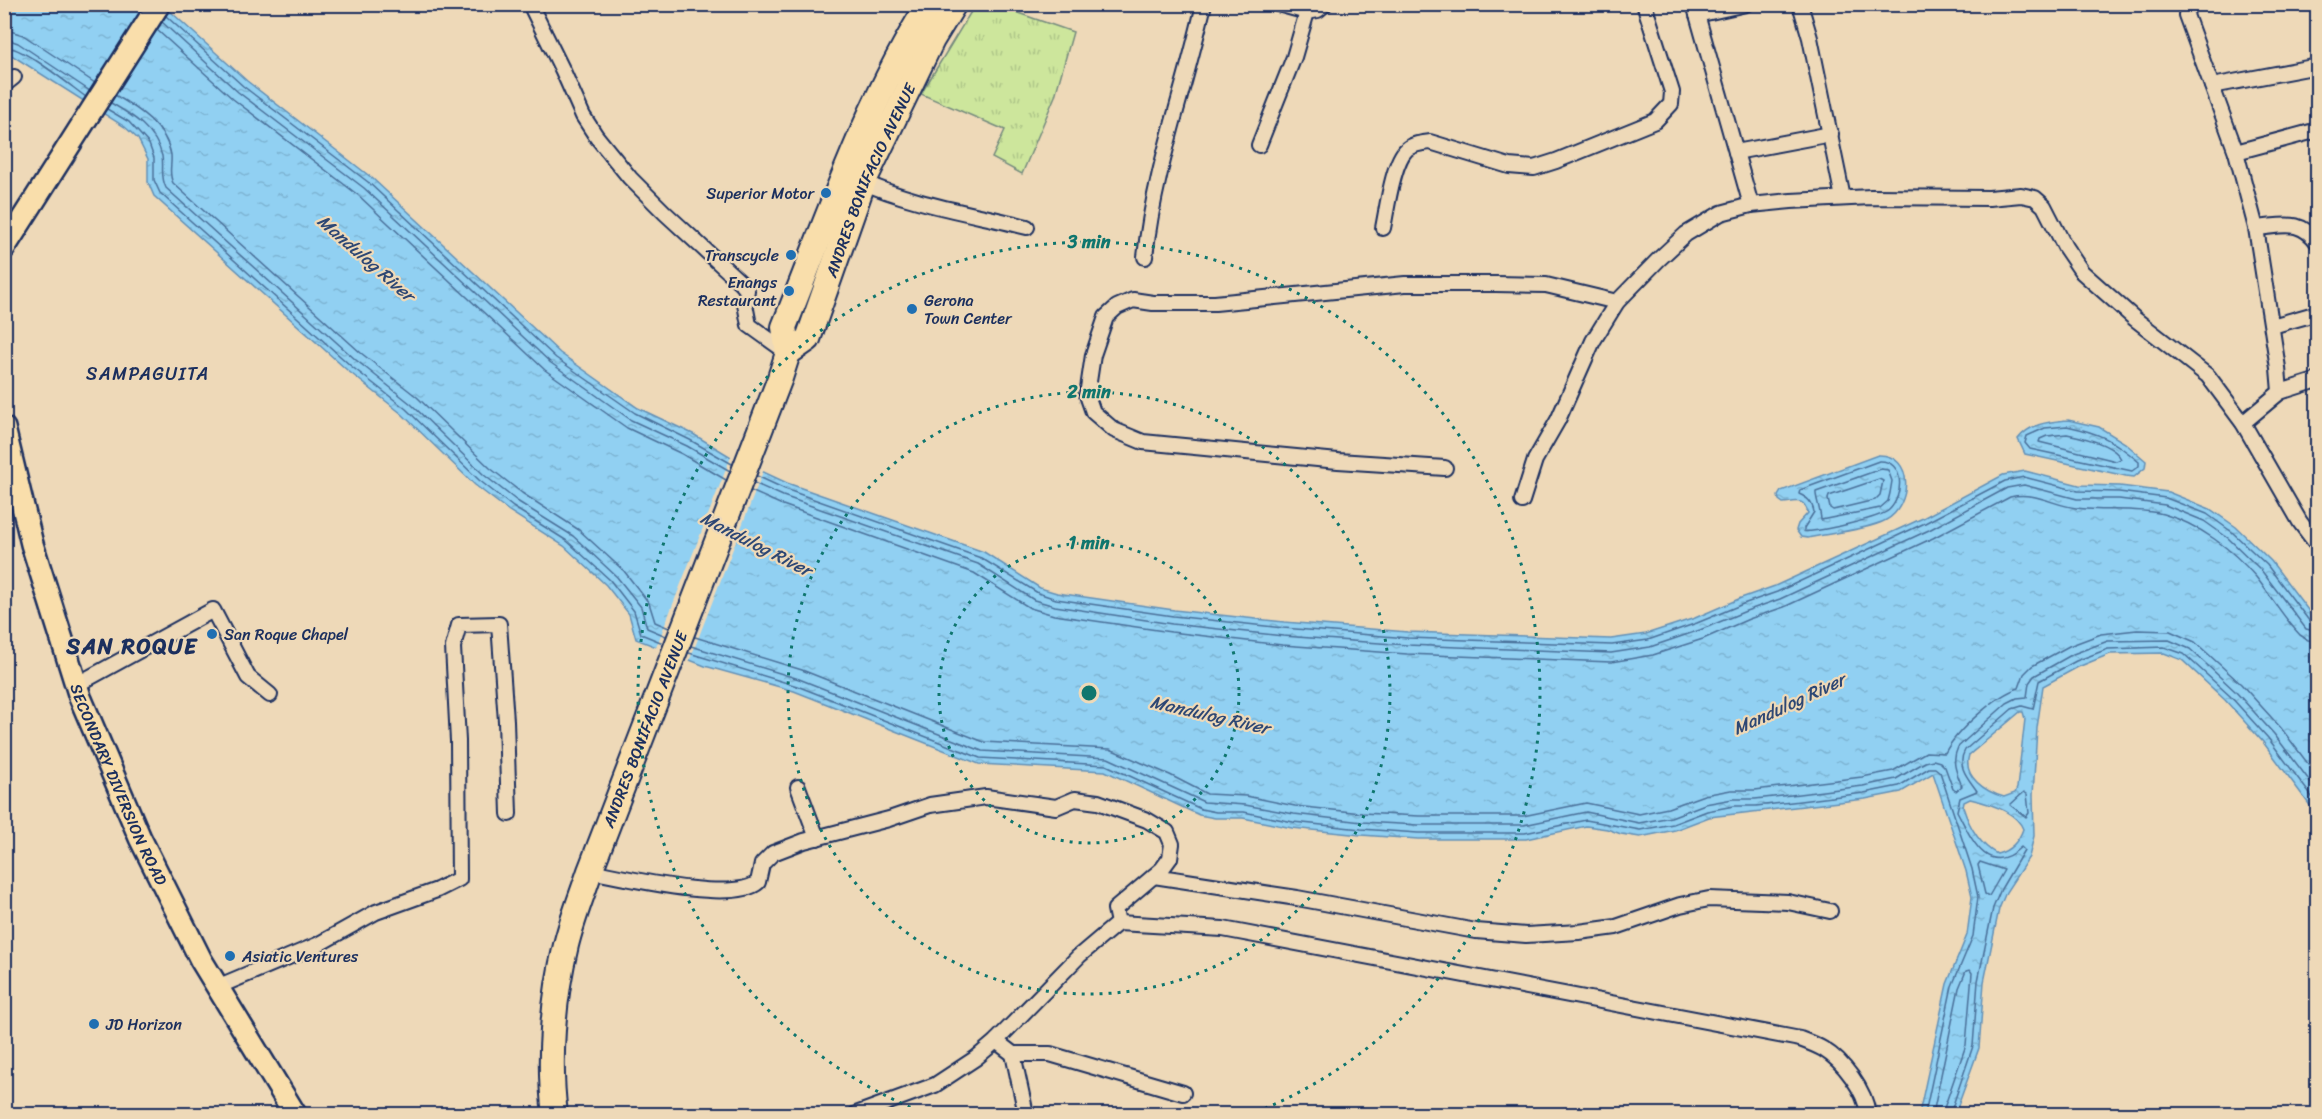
<svg xmlns="http://www.w3.org/2000/svg" width="2322" height="1119" font-family="Sriracha,sans-serif">
  <defs>
    <pattern id="grass-tufts" width="24" height="20" patternUnits="userSpaceOnUse" patternTransform="scale(1.5)"><rect width="24" height="20" fill="#cde69c"/><path d="M3 7l-1-3M5 7V3M7 7l1-3M15 17l-1-3M17 17v-4M19 17l1-3" fill="none" stroke="#afc689"/></pattern>
    <pattern id="water-ripples" width="26" height="14" patternUnits="userSpaceOnUse" patternTransform="scale(1.5)"><rect width="26" height="14" fill="#91d0f2"/><path d="M2 4q2-2 4 0t4 0M15 11q2-2 4 0t4 0" fill="none" stroke="#7cb3d2"/></pattern>
  </defs>
  <rect width="100%" height="100%" fill="#eed9b8"/>
  <filter id="ink" filterUnits="userSpaceOnUse"><feTurbulence type="fractalNoise" baseFrequency=".0167" numOctaves="2"/><feDisplacementMap in="SourceGraphic" scale="12" xChannelSelector="R" yChannelSelector="G"/><feConvolveMatrix kernelMatrix="1 2 1 2 8 2 1 2 1" color-interpolation-filters="sRGB"/></filter>
  <g filter="url(#ink)">
    <!-- grass -->
    <polygon fill="url(#grass-tufts)" stroke="#748a7d" stroke-width="1.5" points="975,5 995,5 1073,32 1055,96 1022,174 992,158 1005,130 921,94"/>
    <!-- water -->
    <g fill="url(#water-ripples)" stroke="#6290b7" stroke-width="1.5" fill-rule="evenodd">
      <path d="M5 5H158L171 12 247 81 372 178 560 353 638 408 693 434 731 457 787 483 984 552 1040 588 1057 593 1174 610 1284 622 1408 632 1611 639 1646 634 1695 618 1741 598 1775 586 1923 518 2003 475 2025 471 2079 485 2120 486 2168 492 2210 509 2236 527 2271 561 2317 622V815L2263 742 2225 700 2182 660 2164 653 2110 654 2078 667 2043 686 2037 728 2033 795 2034 836 2029 857 2006 892 1999 909 1984 982 1979 1048 1955 1114H1919L1947 984 1967 935 1972 897 1966 871 1933 773 1901 792 1865 799 1709 817 1675 830 1640 837 1621 834 1607 829 1586 826 1526 839H1418L1361 835 1292 828 1243 818H1215L1199 815 1105 771 979 764 794 691 705 666 636 639 629 614 606 585 564 546 509 511 475 485 402 414 347 370 154 196 148 182V159L138 139 125 127 5 51ZM2020 712H2023L2025 719 2017 788 2015 793 2004 797C1986 792 1962 777 1969 755ZM1970 799C1988 803 2016 811 2023 829 2019 841 2010 851 1997 854 1980 845 1969 826 1963 807L1964 802Z"/>
      <path d="M2068 420 2099 427 2125 443 2146 461 2145 468 2134 477 2126 476 2025 454 2018 439C2030 423 2049 422 2068 420Z"/>
      <path d="M1878 455C1915 454 1912 506 1886 520 1871 529 1827 534 1808 538L1801 537 1796 530 1798 524 1808 513C1804 497 1796 502 1783 503L1779 500 1778 496 1781 491Z"/>
    </g>
    <!-- pier -->
    <polygon fill="#eed9b8" points="732,454 764,469 689,662 655,650"/>
    <g fill="none" stroke-linecap="round" stroke-linejoin="round">
      <!-- shore -->
      <g stroke="#4a6f99" stroke-width="1.5">
        <polyline points="166,16 243,86 368,182 556,358 635,413 690,440 732,464"/>
        <polyline points="162,22 238,92 364,188 551,363 631,420 687,446 730,471"/>
        <polyline points="4,29 23,35 95,83"/>
        <polyline points="157,30 233,99 358,195 545,370 627,428 682,454 726,480"/>
        <polyline points="4,38 18,43 90,91"/>
        <path d="M4 46C25 48 68 84 86 97"/>
        <path d="M115 95C139 109 166 126 171 155 172 166 168 173 173 183L361 353 417 397 490 468 522 493 579 530 624 571 649 603 655 622 669 628"/>
        <path d="M111 103C132 115 156 130 162 156 164 168 160 176 166 188L356 360 411 404 484 475 517 501 573 536 617 577 641 607 647 628 666 636"/>
        <polyline points="107,109 129,122 149,144 154,158 154,180 160,193 351,366 406,409 479,480 513,507 567,541 610,580 634,611 641,634 663,643"/>
        <path d="M2067 426C2099 433 2114 440 2139 462V466L2132 471 2030 449 2025 443 2027 436 2045 428Z"/>
        <path d="M2067 434C2082 437 2114 444 2121 459L2116 461 2039 442 2040 439 2047 436Z"/>
        <path d="M1879 461C1905 460 1904 496 1889 510 1881 518 1815 533 1804 531V528L1814 512C1812 502 1808 498 1799 494L1800 490Z"/>
        <path d="M1881 469 1888 470 1892 481 1890 493 1888 501 1880 508 1821 520C1821 512 1815 495 1816 492Z"/>
        <polyline points="757,476 785,489 981,558 1038,593 1056,599 1173,616 1283,628 1408,638 1612,645 1648,640 1697,623 1743,604 1777,592 1925,523 2005,481 2024,477 2078,491 2119,492 2166,498 2207,514 2232,532 2267,565 2310,622 2318,625"/>
        <polygon points="1879,479 1883,481 1880,495 1875,500 1833,510 1830,508 1828,499 1829,496"/>
        <polyline points="754,483 783,496 978,564 1034,600 1055,606 1172,624 1283,636 1407,645 1611,653 1650,647 1700,630 1746,611 1780,599 1929,530 2007,488 2024,485 2077,499 2119,499 2165,505 2204,521 2228,538 2261,570 2306,629 2318,632"/>
        <path d="M751 491 780 504 974 573 1030 608 1054 615 1171 632 1282 645 1407 654 1611 662 1653 655 1703 639 1749 619 1784 607 1933 538 2010 497C2034 491 2053 505 2076 508 2105 512 2134 507 2163 514 2199 524 2232 549 2256 577 2271 596 2283 617 2300 635L2308 640 2318 641"/>
        <path d="M695 637 802 670 984 742 1110 749 1170 775 1207 794 1246 796 1295 806 1362 813 1419 816H1523L1586 803 1639 814 1668 808 1704 795 1731 790H1755L1862 777 1893 771 1926 752 1945 753C1956 731 1996 695 2019 688L2024 674 2032 666 2069 646 2101 634 2137 630 2170 631 2195 642 2241 684 2281 728 2318 777"/>
        <path d="M691 646 799 679 982 751 1108 758 1204 802 1245 805 1294 814 1362 822 1418 825H1524L1586 812 1639 823 1671 817 1705 804 1733 799H1755L1791 795 1863 786 1896 779 1925 762 1933 760 1940 762 1945 767 1953 789 1956 791 1962 786C1956 772 1951 762 1958 747L2007 703 2017 698 2027 697 2029 683 2034 676 2073 654 2108 641 2169 640 2190 649 2235 691 2274 734 2318 792"/>
        <polyline points="689,653 797,686 980,758 1106,765 1201,809 1216,812 1244,812 1293,822 1361,829 1418,833 1525,833 1586,820 1640,830 1673,824 1707,811 1734,806 1756,806 1792,802 1864,793 1899,786 1929,768 1935,768 1940,772 1972,869 1978,897 1973,936 1952,986 1925,1114"/>
        <polygon points="2024,792 2027,794 2029,813 2026,817 2010,805"/>
        <polygon points="1980,862 2004,870 1989,896 1985,894 1978,865"/>
        <polyline points="1933,1114 1959,988 1966,971 1970,970 1972,973 1966,1045 1942,1114"/>
        <path d="M1950 1114 1973 1046 1978 981 1993 908 2001 889 2024 850 2021 847C1986 879 1971 837 1957 811L1960 798 1977 791C1968 778 1956 766 1965 750L2012 709 2022 706 2033 709 2039 681 2076 661 2108 649 2164 647 2184 654 2230 696 2268 738 2318 805"/>
      </g>
      <defs>
        <g id="street">
          <polyline points="530,4 563,71 583,116 596,136 630,178 665,213 742,284 747,290 745,304 749,325 788,353"/>
          <polyline points="1278,4 1307,12"/>
          <polyline points="1694,4 1751,205"/>
          <polyline points="1800,4 1810,38 1843,198"/>
          <polyline points="2192,4 2188,7 2186,15 2236,152 2256,228 2278,368 2280,392 2243,423"/>
          <polyline points="1697,15 1746,4"/>
          <polyline points="4,85 14,77"/>
          <polyline points="2212,86 2318,66"/>
          <polyline points="1259,145 1294,57 1307,12 1318,10 1325,4"/>
          <polyline points="1736,152 1831,134"/>
          <polyline points="2236,152 2318,130"/>
          <path d="M858 180C911 204 971 213 1027 227"/>
          <path d="M1383 228C1387 209 1393 161 1407 149 1413 144 1422 143 1430 142L1509 166 1534 168 1556 161 1655 121 1671 104 1672 92 1644 4"/>
          <path d="M2256 228C2284 226 2300 218 2318 243"/>
          <path d="M1145 257C1154 171 1185 89 1204 4"/>
          <polyline points="2272,326 2318,313"/>
          <polyline points="2280,392 2318,380"/>
          <polyline points="1445,468 1338,461 1143,442 1114,430 1093,412 1087,395 1093,355 1106,317 1117,307 1133,300 1153,303 1215,303 1405,284 1496,284 1546,285 1617,302"/>
          <polyline points="1522,501 1535,460 1558,420 1593,341 1617,302 1658,260 1686,234 1721,213 1751,205 1791,201 1871,197 1989,198 2021,195 2035,198 2044,206 2065,247 2082,272 2135,319 2208,376 2243,423 2300,522 2318,546"/>
          <polyline points="76,685 213,610 248,677 270,695"/>
          <polyline points="798,787 817,838"/>
          <path d="M590 871C622 877 734 904 758 882L762 864 773 853 804 841 889 819 930 805 986 797 1056 807 1075 799 1098 802 1147 820 1167 832 1172 844 1170 858 1162 869 1115 909 1118 923"/>
          <polyline points="1154,876 1297,898 1476,931 1526,935 1579,932 1616,927 1680,905 1709,899 1788,902 1830,911"/>
          <polyline points="217,987 317,945 376,912 437,890 459,879 458,741 453,647 459,625 499,624 506,721 509,814"/>
          <polyline points="996,1041 1013,1054 1026,1114"/>
          <polyline points="1013,1054 1050,1054 1183,1093"/>
          <path d="M856 1114 935 1085 976 1058 996 1041 1079 956 1118 923 1223 929 1800 1039C1808 1042 1816 1045 1823 1049 1843 1061 1865 1090 1868 1114"/>
        </g>
        <g id="primary">
          <polyline points="4,248 159,4"/>
          <path id="s1" d="M4 428 32 544 80 697 140 838 201 960 295 1114"/>
        </g>
        <g id="highway">
          <path id="s2" d="M788 353 808 339 863 183 932 40 954 4"/>
          <path id="s3" d="M555 1114C548 1060 553 999 566 945 572 920 582 895 590 871L780 378 788 353 784 327C828 218 866 104 929 4"/>
        </g>
      </defs>
      <!-- street casing -->
      <use href="#street" stroke="#1b2f5e" stroke-width="18"/>
      <!-- primary casing -->
      <use href="#primary" stroke="#1b2f5e" stroke-width="26"/>
      <!-- highway casing -->
      <use href="#highway" stroke="#1b2f5e" stroke-width="28"/>
      <!-- street -->
      <use href="#street" stroke="#eed9b8" stroke-width="14"/>
      <!-- primary -->
      <use href="#primary" stroke="#f9deab" stroke-width="21"/>
      <!-- highway -->
      <use href="#highway" stroke="#f9deab" stroke-width="24"/>
    </g>
  </g>
  <!-- distance rings -->
  <g fill="none" stroke="#0f766e" stroke-width="3" stroke-dasharray="3 6">
    <circle cx="1089" cy="693" r="150"/>
    <circle cx="1089" cy="693" r="301"/>
    <path d="M927 1114A451 451 0 1 1 1251 1114"/>
  </g>
  <!-- markers -->
  <g fill="#1f6fb2" stroke="#eed9b8" stroke-width="2">
    <circle cx="826" cy="193" r="6"/>
    <circle cx="791" cy="255" r="6"/>
    <circle cx="789" cy="291" r="6"/>
    <circle cx="912" cy="309" r="6"/>
    <circle cx="212" cy="634" r="6"/>
    <circle cx="230" cy="956" r="6"/>
    <circle cx="94" cy="1024" r="6"/>
  </g>
  <g text-anchor="middle" dominant-baseline="central" stroke-width="4.5" stroke-linejoin="round" paint-order="stroke">
    <!-- street labels -->
    <g font-size="16" fill="#1b2f5e" stroke="#eed9b8">
      <text stroke="none"><textPath href="#s2" startOffset="195">ANDRES BONIFACIO AVENUE</textPath></text>
      <text stroke="none"><textPath href="#s3" startOffset="400">ANDRES BONIFACIO AVENUE</textPath></text>
      <text stroke="none"><textPath href="#s1" startOffset="375">SECONDARY DIVERSION ROAD</textPath></text>
    </g>
    <!-- poi labels -->
    <g font-size="16" fill="#1b2f5e" stroke="#eed9b8" text-anchor="start">
      <text x="814" y="193" text-anchor="end">Superior Motor</text>
      <text x="779" y="255" text-anchor="end">Transcycle</text>
      <text x="777" y="282" text-anchor="end">Enangs<tspan x="777" dy="18">Restaurant</tspan></text>
      <text x="924" y="300">Gerona<tspan x="924" dy="18">Town Center</tspan></text>
      <text x="224" y="634">San Roque Chapel</text>
      <text x="242" y="956">Asiatic Ventures</text>
      <text x="106" y="1024">JD Horizon</text>
    </g>
    <!-- water labels -->
    <g font-size="18" font-style="italic" fill="#2d4774" stroke="#eed9b8">
      <text transform="translate(366 258) rotate(41)">Mandulog River</text>
      <text transform="translate(756 544) rotate(27)">Mandulog River</text>
      <text transform="translate(1789 704) rotate(-25)">Mandulog River</text>
      <text transform="translate(1210 715) rotate(13)">Mandulog River</text>
    </g>
    <!-- neighbourhood labels -->
    <g font-size="18" letter-spacing="1.5" fill="#1b2f5e" stroke="#eed9b8">
      <text x="148" y="374">SAMPAGUITA</text>
    </g>
    <!-- district labels -->
    <g font-size="22" font-weight="bold" letter-spacing="1.5" fill="#1b2f5e" stroke="#eed9b8">
      <text x="132" y="646">SAN ROQUE</text>
    </g>
  </g>
  <circle cx="1089" cy="693" r="9" fill="#0f766e" stroke="#eed9b8" stroke-width="3"/>
  <g font-size="18" text-anchor="middle" font-weight="bold" fill="#0f766e" stroke="#eed9b8" stroke-width="4.5" stroke-linejoin="round" paint-order="stroke">
    <text x="1089" y="248">3 min</text>
    <text x="1089" y="398">2 min</text>
    <text x="1089" y="549">1 min</text>
  </g>
  <!-- margin -->
  <rect width="2322" height="1119" fill="none" stroke="#eed9b8" stroke-width="24"/>
  <rect x="12" y="12" width="2298" height="1095" fill="none" stroke="#1b2f5e" stroke-width="2" filter="url(#ink)"/>
</svg>
